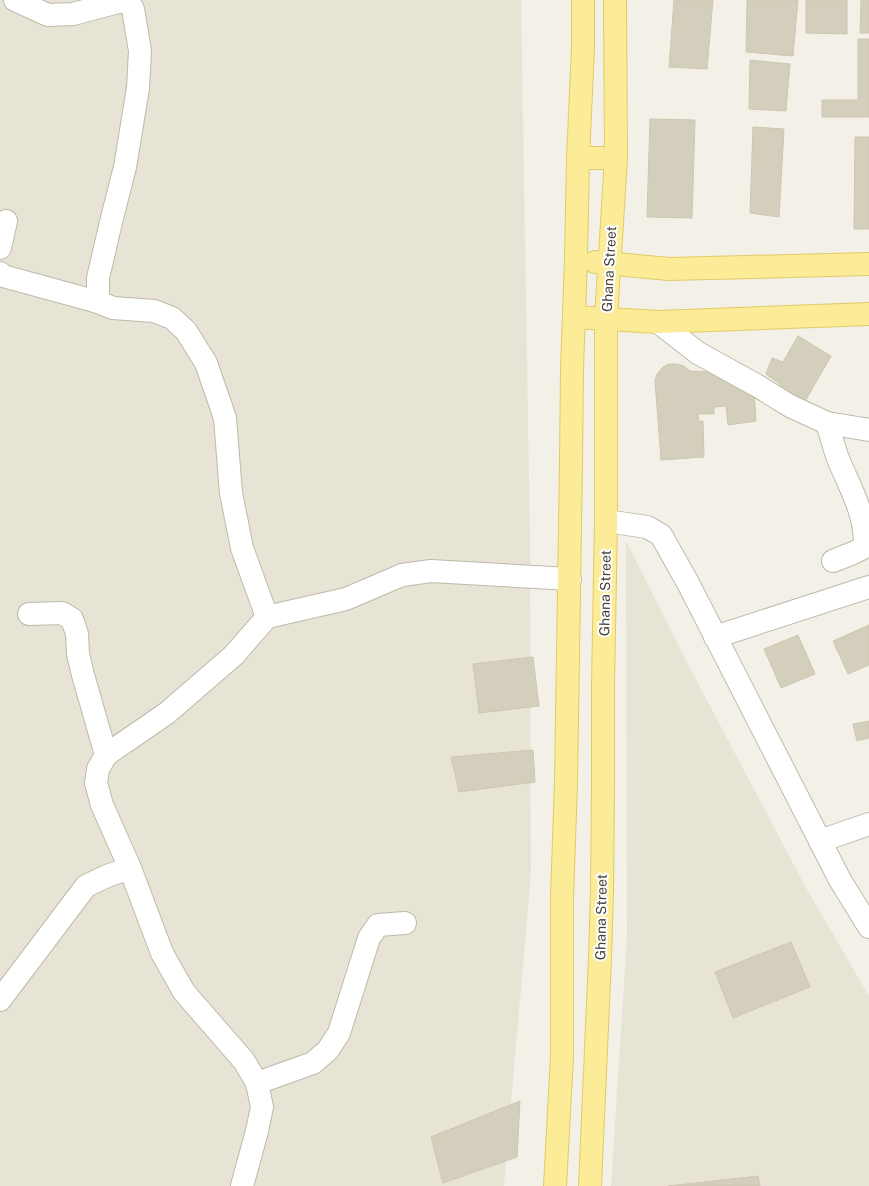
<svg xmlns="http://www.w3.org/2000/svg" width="869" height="1186" font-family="'Public Sans',sans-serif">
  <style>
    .residential { fill: #e7e3d5 }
    .building { fill: #d4cebc; stroke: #cfc6b0 }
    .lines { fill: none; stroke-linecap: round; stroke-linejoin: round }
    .minor-casing { stroke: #bebaaa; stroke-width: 24 }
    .major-casing { stroke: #e1ca67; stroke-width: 24 }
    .minor { stroke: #fff; stroke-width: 22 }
    .major { stroke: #fceb97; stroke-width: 22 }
    .labels { text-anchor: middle; stroke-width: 4; stroke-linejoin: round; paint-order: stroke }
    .street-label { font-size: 14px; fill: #464236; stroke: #fff }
  </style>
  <rect width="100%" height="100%" fill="#f3f1e7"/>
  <!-- residential -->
  <g class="residential">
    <path d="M0 0H521L530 538 531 872 504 1186H0Z"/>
    <path d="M626 541 691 670 805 886 869 996V1186H611L627 936Z"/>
  </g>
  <!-- building -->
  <g class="building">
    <path d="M674 0H713L707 69 669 67Z"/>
    <path d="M747 0H798L793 56 746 52Z"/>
    <path d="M806 0H847V34L806 33Z"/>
    <path d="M861 0H869V33H860Z"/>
    <path d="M858 39H869V117H822V100H858Z"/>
    <path d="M750 60 790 64 786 111 749 109Z"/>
    <path d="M650 119 695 120 692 218 647 217Z"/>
    <path d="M753 127 784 129 779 217 750 213Z"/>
    <path d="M855 137H869V229H854Z"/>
    <path d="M798 336 831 356 803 405 778 391 781 385 766 374 772 358 783 362Z"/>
    <path d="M669 364H677L684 366 690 371 712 372 754 390 756 421 728 425 726 406 714 407V414H698L699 421H703L704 457 661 460 655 381 657 374 663 367Z"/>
    <path d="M869 625V665L848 674 833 641Z"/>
    <path d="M798 635 815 674 781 688 764 649Z"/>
    <path d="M533 657 539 706 479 713 473 664Z"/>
    <path d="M869 721V738L857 741 853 724Z"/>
    <path d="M533 750 535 782 459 792 451 757Z"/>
    <path d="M791 942 810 987 733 1018 715 972Z"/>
    <path d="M520 1101 517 1157 443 1183 431 1137Z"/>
    <path d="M758 1176 760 1186H668Z"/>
  </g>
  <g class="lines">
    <defs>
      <g id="minor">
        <path d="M15 0 48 15 73 14 118 2 128 1 133 9 140 51 138 88 125 167 111 222 98 278V302L113 308 154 311 172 318 186 331 206 363 225 418 231 493 242 548 267 617"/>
        <path d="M0 248 6 221"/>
        <path d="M0 273 3 276 98 302"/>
        <path d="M658 322 698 353 756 385 790 406 827 423 869 430"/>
        <path d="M827 423C831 435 834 449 839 461 851 490 866 514 865 547L853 553 833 561"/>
        <path d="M606 521 647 527 661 535 688 583 840 880 869 927"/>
        <path d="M29 614 62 613 72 619 77 634 78 654 83 675 106 755"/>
        <path d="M715 637 869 587"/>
        <path d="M820 841 869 824"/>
        <path d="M0 1000 86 886 107 876 130 868"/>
        <path d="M257 1083 313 1063 328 1050 339 1033 369 938 378 925 405 923"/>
        <path d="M242 1186 257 1131 262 1107 257 1083 244 1061 184 992 162 953 130 868 102 805 96 783 98 769 106 755 167 713 234 655 267 617 346 599 402 575 431 571 570 579"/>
      </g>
      <g id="major">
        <path d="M578 158H616"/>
        <path d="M595 262 669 269 869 264"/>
        <path d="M574 317 658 322 869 314"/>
        <path d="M555 1186 562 1057V897L566 783 571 462 572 369 576 259 578 158 583 48V0"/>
        <path d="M590 1186 600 958 602 891 603 786V685L606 521V319L616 158 615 0"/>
      </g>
    </defs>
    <!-- minor casing -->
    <use href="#minor" class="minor-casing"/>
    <!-- major casing -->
    <use href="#major" class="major-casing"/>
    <!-- minor -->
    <use href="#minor" class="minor"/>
    <!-- major -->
    <use href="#major" class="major"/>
  </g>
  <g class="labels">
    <!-- street labels -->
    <g class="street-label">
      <text transform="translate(609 269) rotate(-87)" y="5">Ghana Street</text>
      <text transform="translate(605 593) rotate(-89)" y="5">Ghana Street</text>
      <text transform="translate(601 917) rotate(-89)" y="5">Ghana Street</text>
    </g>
  </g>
</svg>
